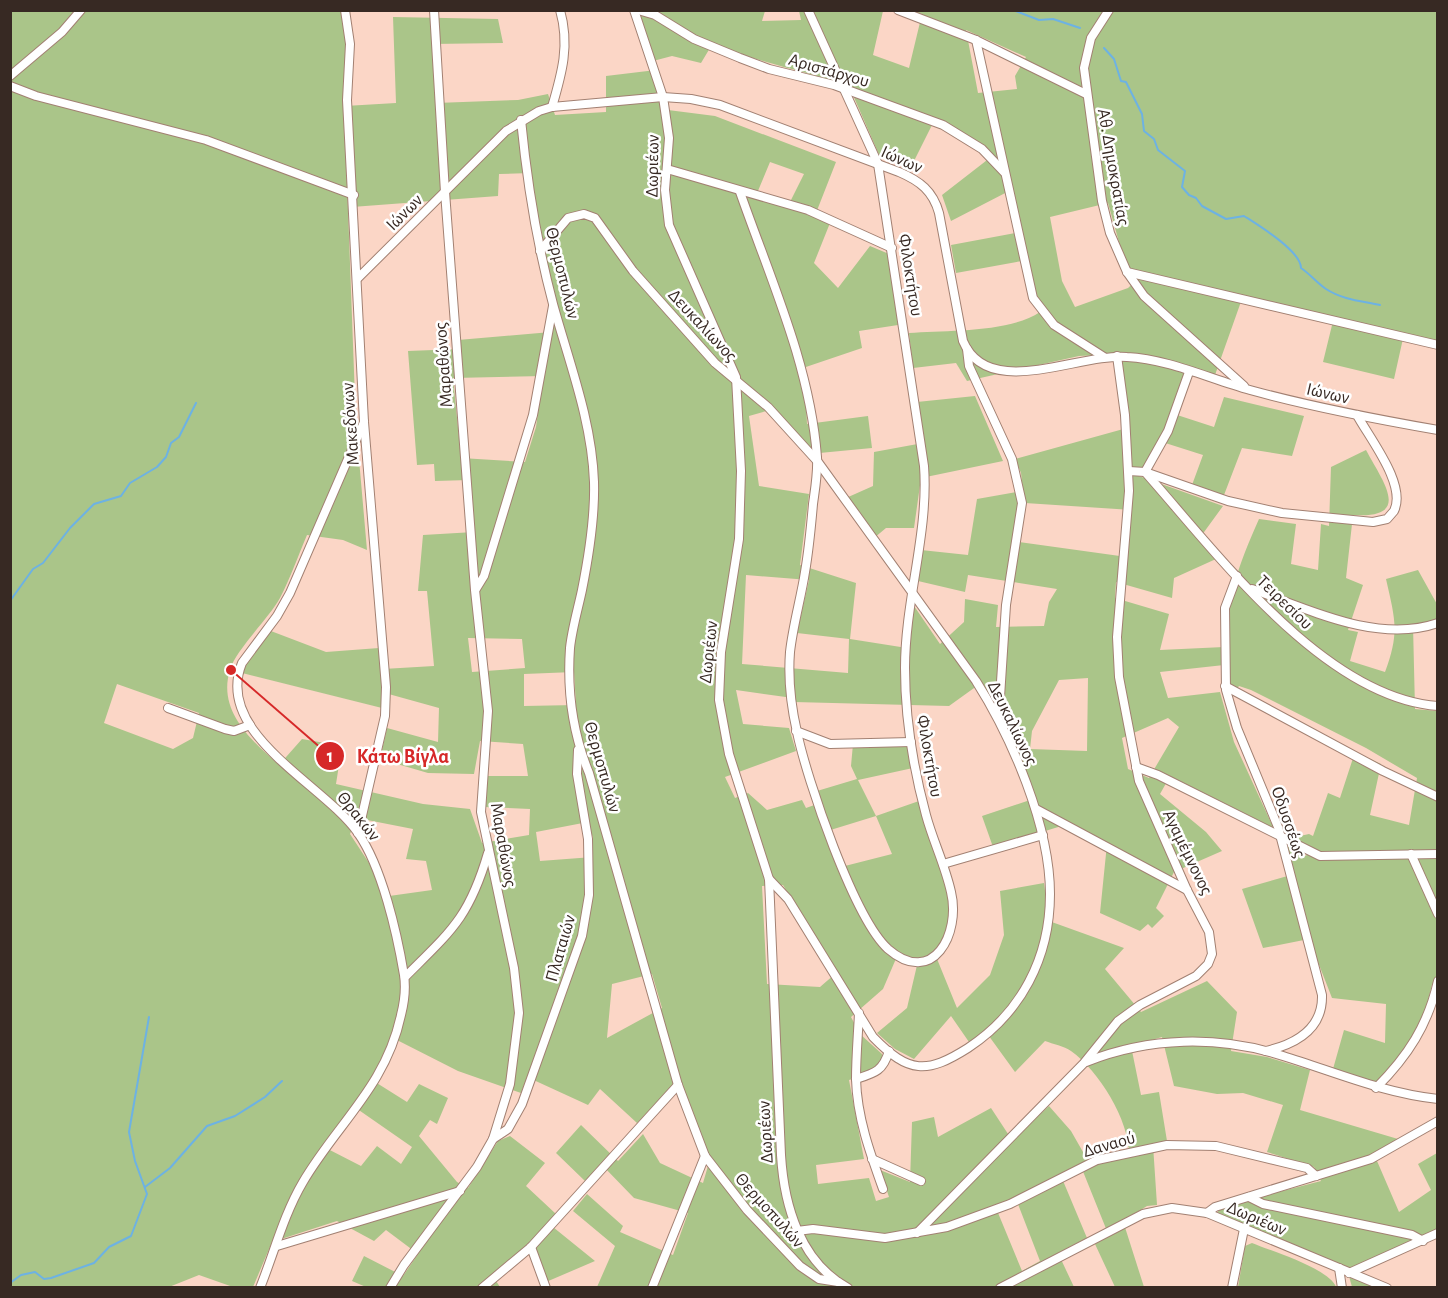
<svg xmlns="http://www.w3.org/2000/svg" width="1448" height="1298" font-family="'Alegreya Sans',sans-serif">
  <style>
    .green { fill: #aac589; fill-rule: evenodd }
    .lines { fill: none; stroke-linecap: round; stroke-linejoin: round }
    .stream { stroke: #6db2e3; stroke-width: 2 }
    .minor-casing { stroke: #a28072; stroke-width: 10 }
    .minor { stroke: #fff; stroke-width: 8 }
    .labels { text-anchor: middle; stroke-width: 5; stroke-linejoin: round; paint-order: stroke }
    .street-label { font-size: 18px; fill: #372923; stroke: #fff }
    .leader { fill: none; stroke: #d62828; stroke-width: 2 }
    .callout-dot { fill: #d62828; stroke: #fff; stroke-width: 2 }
    .mark-label { font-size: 18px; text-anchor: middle; font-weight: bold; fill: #fff }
    .callout-label { font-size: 20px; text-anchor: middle; font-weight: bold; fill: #d62828; stroke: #fff; stroke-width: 5; stroke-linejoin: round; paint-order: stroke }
  </style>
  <rect width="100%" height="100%" fill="#fbd6c6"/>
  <!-- green -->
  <g class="green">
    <path d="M10 11H341L346 41 345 106 396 103 393 17 498 19 503 43 432 44 436 103 518 100 548 94 555 115 606 112V76L656 70 668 110 715 116 836 162 816 213 830 223 814 263 838 288 870 246 889 254 898 325 859 331 862 348 797 370 806 402 807 424 868 416 872 448 809 454 773 409 749 416 759 486 809 494 800 565 856 583 850 639 907 648 912 603 940 644 964 622 965 599 998 605 996 627 1044 626 1049 602 1057 589 968 575 965 592 918 581 921 550 968 555 977 499 1023 491 1021 473 1015 459 1127 428 1119 354 1079 356 967 381 956 363 913 368 909 333C946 330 1009 333 1040 312L1022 261 956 273 951 245 1020 232 1011 190 951 221 942 195 991 157C973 139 959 127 935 119L910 169 880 157 849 86C804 70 757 63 713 43L701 63 672 56 653 61 636 11H765L762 21 801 20 799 11H883L873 55 909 68 922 14 912 11H1437V341L1404 334 1394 379 1323 362 1334 317 1243 296 1215 375 1187 369 1171 413 1214 427 1224 397 1304 416 1292 456 1242 448 1224 495 1192 485 1203 455 1159 441 1139 476 1223 506 1199 539 1216 559 1174 578 1172 598 1116 582 1115 598 1169 614 1160 650 1224 647C1229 594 1237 568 1259 519L1296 524 1291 564 1318 570 1321 524 1329 526 1331 467 1366 450C1383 482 1413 519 1353 515L1346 578 1363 585 1348 630 1358 632 1350 661 1385 672C1400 632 1395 619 1386 579L1418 570 1438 606 1437 631 1436 622 1413 625 1415 709 1437 711V985H1432L1425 1012 1409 1048 1377 1085 1333 1069 1344 1030 1385 1043 1386 1004 1332 998 1309 939 1263 948 1242 889 1291 875 1284 844 1306 856 1309 848 1298 841 1300 836 1309 834 1313 836 1328 793 1340 798 1355 752 1381 764 1370 815 1409 825 1417 778 1366 748 1251 690 1239 686 1236 690 1225 684 1224 665 1160 672 1168 698 1220 692 1234 742 1274 829 1169 778 1160 794 1206 832 1222 851 1174 872 1156 908 1164 916 1152 928 1148 924 1140 931 1100 913 1107 844 1068 824 993 847 982 816 1033 799 981 683 949 706 794 702 793 698 736 690 743 724 789 728 796 751 725 777 735 798 748 793 767 810 802 800 806 808 820 803 817 791 857 779 851 766 853 744 908 746 913 768 858 780 876 816 919 801C931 834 961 894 949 929 946 937 939 946 935 954L957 1008 990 975 1004 935 1000 891 1044 883 1049 921 1124 948 1105 969 1141 1012 1207 981 1237 1012 1231 1051 1267 1057 1310 1070 1300 1110 1398 1139 1374 1154 1399 1212 1431 1190 1418 1164 1437 1153V1230L1348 1270 1365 1283 1375 1287H1352L1347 1269 1216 1215 1219 1210 1233 1204 1321 1181 1314 1167 1267 1152 1283 1105 1243 1093 1217 1094 1174 1086 1162 1037 1131 1046 1141 1095 1159 1092 1167 1141 1153 1145 1157 1205 1147 1206 1123 1221 1144 1287H1115L1095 1244 1109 1236 1080 1164 1061 1176 1087 1238 1058 1253 1074 1287H597L615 1246 573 1211 587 1194 623 1226 620 1232 673 1255 688 1213 634 1198 602 1165 585 1181 556 1153 581 1125 618 1161 643 1134 660 1163 703 1183 710 1159 680 1078 637 1123 600 1089 588 1105 527 1077 521 1093 458 1071 391 1037 372 1080 407 1102 419 1084 448 1098 437 1124 430 1120 419 1136 457 1182 468 1188 498 1141 510 1136 545 1163 526 1186 556 1214 548 1223 595 1261 546 1282 529 1243 492 1275 500 1287H366L352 1281 364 1256 403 1276 418 1254 386 1230 374 1241 337 1221 272 1242 253 1287H233L199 1275 169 1287H11ZM966 30 1026 57 1015 76 1017 89 978 93ZM345 129 352 207 498 196 499 174 530 173 540 243 559 311 551 332 458 340 459 349 408 351 417 465 434 464 435 481 469 480 474 532 423 535 418 591H427L434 666 383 669 379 648 326 652 263 628 234 671 382 708 385 693 439 708 438 742 387 728 380 759 428 773 474 774 480 741 523 744 528 776H486L483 794 485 807 530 809 529 835 482 843 470 809 423 804 336 784 342 746 302 739 279 765C252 741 217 711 230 670 235 651 269 618 280 598 290 579 298 556 307 535L343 540 367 550 356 425ZM770 162 804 174 787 208 755 198ZM1108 203 1124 260 1131 270 1144 273 1128 288 1075 307 1062 281 1050 217ZM543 376 536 427 525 462 461 458 453 378ZM1025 503 1132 510 1127 557 1019 542ZM746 575 809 580 797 633 849 639 848 673 742 664ZM468 638 522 639 525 668 472 672ZM574 672 576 705 524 706V674ZM1088 678 1087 751 1030 749 1032 731 1059 680ZM117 684 199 713 193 738 173 749 104 723ZM1168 718 1179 727 1149 778 1128 769 1122 738ZM876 816 892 854 837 868 824 832ZM357 818 413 829 406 859 426 861 432 890 382 897 373 869 350 834ZM588 822 593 838V857L540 861 536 832ZM783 885 835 974 820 987 767 984 762 886ZM898 954 918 961 907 1008 877 1033 895 1049 914 1059 951 1016 969 1042 986 1032 1015 1072 1045 1041C1053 1044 1064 1046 1071 1051 1099 1071 1129 1120 1129 1154L1091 1166 1071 1131 1049 1106 1012 1140 991 1108 938 1137 934 1117 912 1122 910 1182 880 1170 889 1197 876 1201 869 1178 818 1184 816 1165 864 1159 849 1080 867 1075 882 1065V1054L860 1034 851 1017 883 989ZM652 974 662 1008 607 1038 612 984ZM353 1106 412 1147 401 1164 377 1146 361 1166 322 1146ZM1016 1199 1040 1261 1022 1271 996 1208Z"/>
    <path d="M975 396 1003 461 921 478 914 528H886L874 538 846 498 873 486 874 452 923 443 917 402Z"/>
    <path d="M1252 1243C1271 1251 1330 1269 1336 1287H1238L1245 1246Z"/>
  </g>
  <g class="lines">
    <!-- stream -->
    <g class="stream">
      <path d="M1013 10 1039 20 1053 19 1080 28"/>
      <path d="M1104 48 1114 59 1121 81 1126 82 1142 114 1144 131 1154 139 1158 150 1185 171 1182 187 1189 195 1196 198 1202 206 1226 219 1244 216C1258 225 1301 251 1301 268 1310 274 1317 283 1326 289 1343 300 1362 301 1380 305"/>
      <path d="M10 601 33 569 43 563 70 528 94 504 121 496 130 483 157 467 166 457 171 443 179 437 196 403"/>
      <path d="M145 1187 170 1168 207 1126 235 1116 265 1097 282 1081"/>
      <path d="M10 1283 21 1275 35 1272 44 1279 51 1278 94 1263 109 1247 131 1236 147 1194 135 1161 129 1132 149 1017"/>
    </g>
    <defs>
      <g id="minor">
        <path d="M345 10 350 44 347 100 364 422 386 687 385 716 358 833"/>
        <path d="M634 10 663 97 669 138 665 190 669 225 736 377 741 471 739 539 721 652 719 700 729 754 769 879 781 1155C784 1205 800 1262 848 1288"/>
        <path d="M638 10 655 15 694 39 740 58 769 69 834 85 943 125 982 149 1004 172"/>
        <path d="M898 10 976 40 1086 94"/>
        <path d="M1109 10 1091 38 1084 68 1102 201 1110 233 1127 272 1144 296 1244 386"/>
        <path d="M976 40 1033 298 1054 325 1104 357"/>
        <path d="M10 76 62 32 81 10"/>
        <path d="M10 86 36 96 206 140 354 195"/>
        <path d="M552 107C562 73 570 45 560 10"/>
        <path d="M521 120C527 182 537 244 553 304 569 362 592 421 594 482 595 517 589 555 582 590 578 609 572 629 570 648 567 691 573 734 589 773L678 1085 705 1156 747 1210 800 1266 819 1279 838 1282"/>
        <path d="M667 169 808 210 892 248"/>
        <path d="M740 192C770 278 810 365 817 457 818 473 815 489 813 504 811 527 809 549 805 572 801 598 793 625 790 652 788 678 791 706 797 732 807 780 854 918 888 949 933 988 961 933 951 892 945 865 933 841 926 815 913 767 905 717 905 668 905 600 929 532 924 466L878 164 808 10"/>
        <path d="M540 251 568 218 584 214 595 218 633 271 715 363 768 407 818 462 976 681C1012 738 1050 826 1050 894 1050 958 1021 1013 968 1048 927 1074 909 1074 873 1037L788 899 769 879"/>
        <path d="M1127 272 1438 345"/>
        <path d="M358 278 506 131 539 111 552 107 663 97 691 99 720 105 899 172C920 181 933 191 939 213L963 341C988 401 1078 353 1127 357 1168 359 1210 379 1250 390 1312 407 1375 419 1438 430"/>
        <path d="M967 349 969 366 1012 459 1022 503 1006 605 1000 697 996 714"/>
        <path d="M1189 372 1168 431 1145 472C1216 552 1324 698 1438 706"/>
        <path d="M1129 471 1145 472 1228 501 1282 513 1373 522 1387 519 1394 511C1407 485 1370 439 1357 415"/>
        <path d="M1237 576 1225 608 1226 690 1237 728 1278 827 1322 995C1323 1029 1296 1044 1266 1051"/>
        <path d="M476 589 484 576 533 415 553 306"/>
        <path d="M1252 589C1308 609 1377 644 1438 623"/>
        <path d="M1225 686 1383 771 1438 797"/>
        <path d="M168 708 225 729 234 731 250 725"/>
        <path d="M796 731 830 744 911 742"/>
        <path d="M1136 767 1158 775 1320 856 1438 854"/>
        <path d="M1036 809 1187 890"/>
        <path d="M1411 854 1438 914"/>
        <path d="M943 864 1043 835"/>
        <path d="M405 977C451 931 469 918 488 853"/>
        <path d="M859 1013C858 1035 856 1057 856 1079 857 1117 870 1153 883 1189"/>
        <path d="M1086 1062C1149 1037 1218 1035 1283 1056 1335 1072 1383 1093 1438 1099"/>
        <path d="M856 1079C875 1073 883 1071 889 1051"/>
        <path d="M1376 1088C1408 1056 1428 1025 1438 981"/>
        <path d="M493 1139 508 1129 522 1104 582 936 589 895 588 839 577 774 578 750"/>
        <path d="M872 1159 921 1181"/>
        <path d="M1249 1197 1263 1204 1412 1235 1423 1241"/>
        <path d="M1207 1213 1215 1207 1371 1159 1438 1121"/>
        <path d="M797 1231 813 1229 885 1238 947 1227 1010 1204 1097 1160 1167 1145 1216 1146 1307 1168 1316 1176"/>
        <path d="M917 1233 1084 1063 1118 1021 1140 1005 1196 976 1208 964 1212 954 1209 932 1187 890 1139 781 1119 677 1117 637 1129 491 1125 415 1117 356"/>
        <path d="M277 1246 460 1191"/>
        <path d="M531 1247 546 1288"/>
        <path d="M1339 1268 1342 1288"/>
        <path d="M1349 1273 1438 1233"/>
        <path d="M260 1288C274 1253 284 1214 303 1182 337 1124 386 1086 401 1015 404 1003 406 988 404 975 397 933 382 867 358 833 324 784 213 734 242 663L277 616 290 593 364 422"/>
        <path d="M390 1288 404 1265 477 1167 493 1139 510 1084 519 1013 514 968 481 812 488 711 475 590 445 192 434 10"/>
        <path d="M482 1288 531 1247 678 1085"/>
        <path d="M652 1288 705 1156"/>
        <path d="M1000 1288 1143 1214 1172 1208 1207 1213 1387 1288"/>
        <path d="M1232 1288 1244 1229"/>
      </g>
    </defs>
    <!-- minor casing -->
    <use href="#minor" class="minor-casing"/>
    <!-- minor -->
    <use href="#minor" class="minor"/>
  </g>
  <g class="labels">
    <!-- street labels -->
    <g class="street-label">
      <text transform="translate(829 70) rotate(16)" y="6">Αριστάρχου</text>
      <text transform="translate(902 159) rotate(24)" y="6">Ιώνων</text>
      <text transform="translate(652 166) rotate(-89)" y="6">Δωριέων</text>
      <text transform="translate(1114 167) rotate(80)" y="6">Αθ. Δημοκρατίας</text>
      <text transform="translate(404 212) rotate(-45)" y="6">Ιώνων</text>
      <text transform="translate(563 273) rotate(76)" y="6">Θερμοπυλών</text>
      <text transform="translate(911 275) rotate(81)" y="6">Φιλοκτήτου</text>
      <text transform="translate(703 325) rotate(47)" y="6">Δευκαλίωνος</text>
      <text transform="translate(443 365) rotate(-94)" y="6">Μαραθώνος</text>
      <text transform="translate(1328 393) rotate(13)" y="6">Ιώνων</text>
      <text transform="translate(350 424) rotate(-94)" y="6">Μακεδόνων</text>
      <text transform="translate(1285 602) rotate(44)" y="6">Τειρεσίου</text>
      <text transform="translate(708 652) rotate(-84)" y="6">Δωριέων</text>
      <text transform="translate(1013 723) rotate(64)" y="6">Δευκαλίωνος</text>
      <text transform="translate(930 756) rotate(80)" y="6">Φιλοκτήτου</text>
      <text transform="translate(603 767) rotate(74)" y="6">Θερμοπυλών</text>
      <text transform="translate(359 816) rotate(51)" y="6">Θρακών</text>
      <text transform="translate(1289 822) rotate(71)" y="6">Οδυσσέως</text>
      <text transform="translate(504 845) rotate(80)" y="6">Μαραθώνος</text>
      <text transform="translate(1188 852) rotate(64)" y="6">Αγαμέμνονος</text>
      <text transform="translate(560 948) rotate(-74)" y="6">Πλαταιών</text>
      <text transform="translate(765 1132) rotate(-93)" y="6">Δωριέων</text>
      <text transform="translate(1109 1144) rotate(-16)" y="6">Δαναού</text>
      <text transform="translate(770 1210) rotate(48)" y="6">Θερμοπυλών</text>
      <text transform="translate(1257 1218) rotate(23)" y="6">Δωριέων</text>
    </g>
  </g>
  <!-- callouts -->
  <path class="leader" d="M231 670L330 756"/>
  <g class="callout-dot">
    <circle cx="231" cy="670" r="6"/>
    <circle cx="330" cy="756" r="15"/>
  </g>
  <g class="mark-label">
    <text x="330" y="762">1</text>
  </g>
  <g class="callout-label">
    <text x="403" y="763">Κάτω Βίγλα</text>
  </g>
  <!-- border -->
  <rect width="1448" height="1298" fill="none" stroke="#372923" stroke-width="24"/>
</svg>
